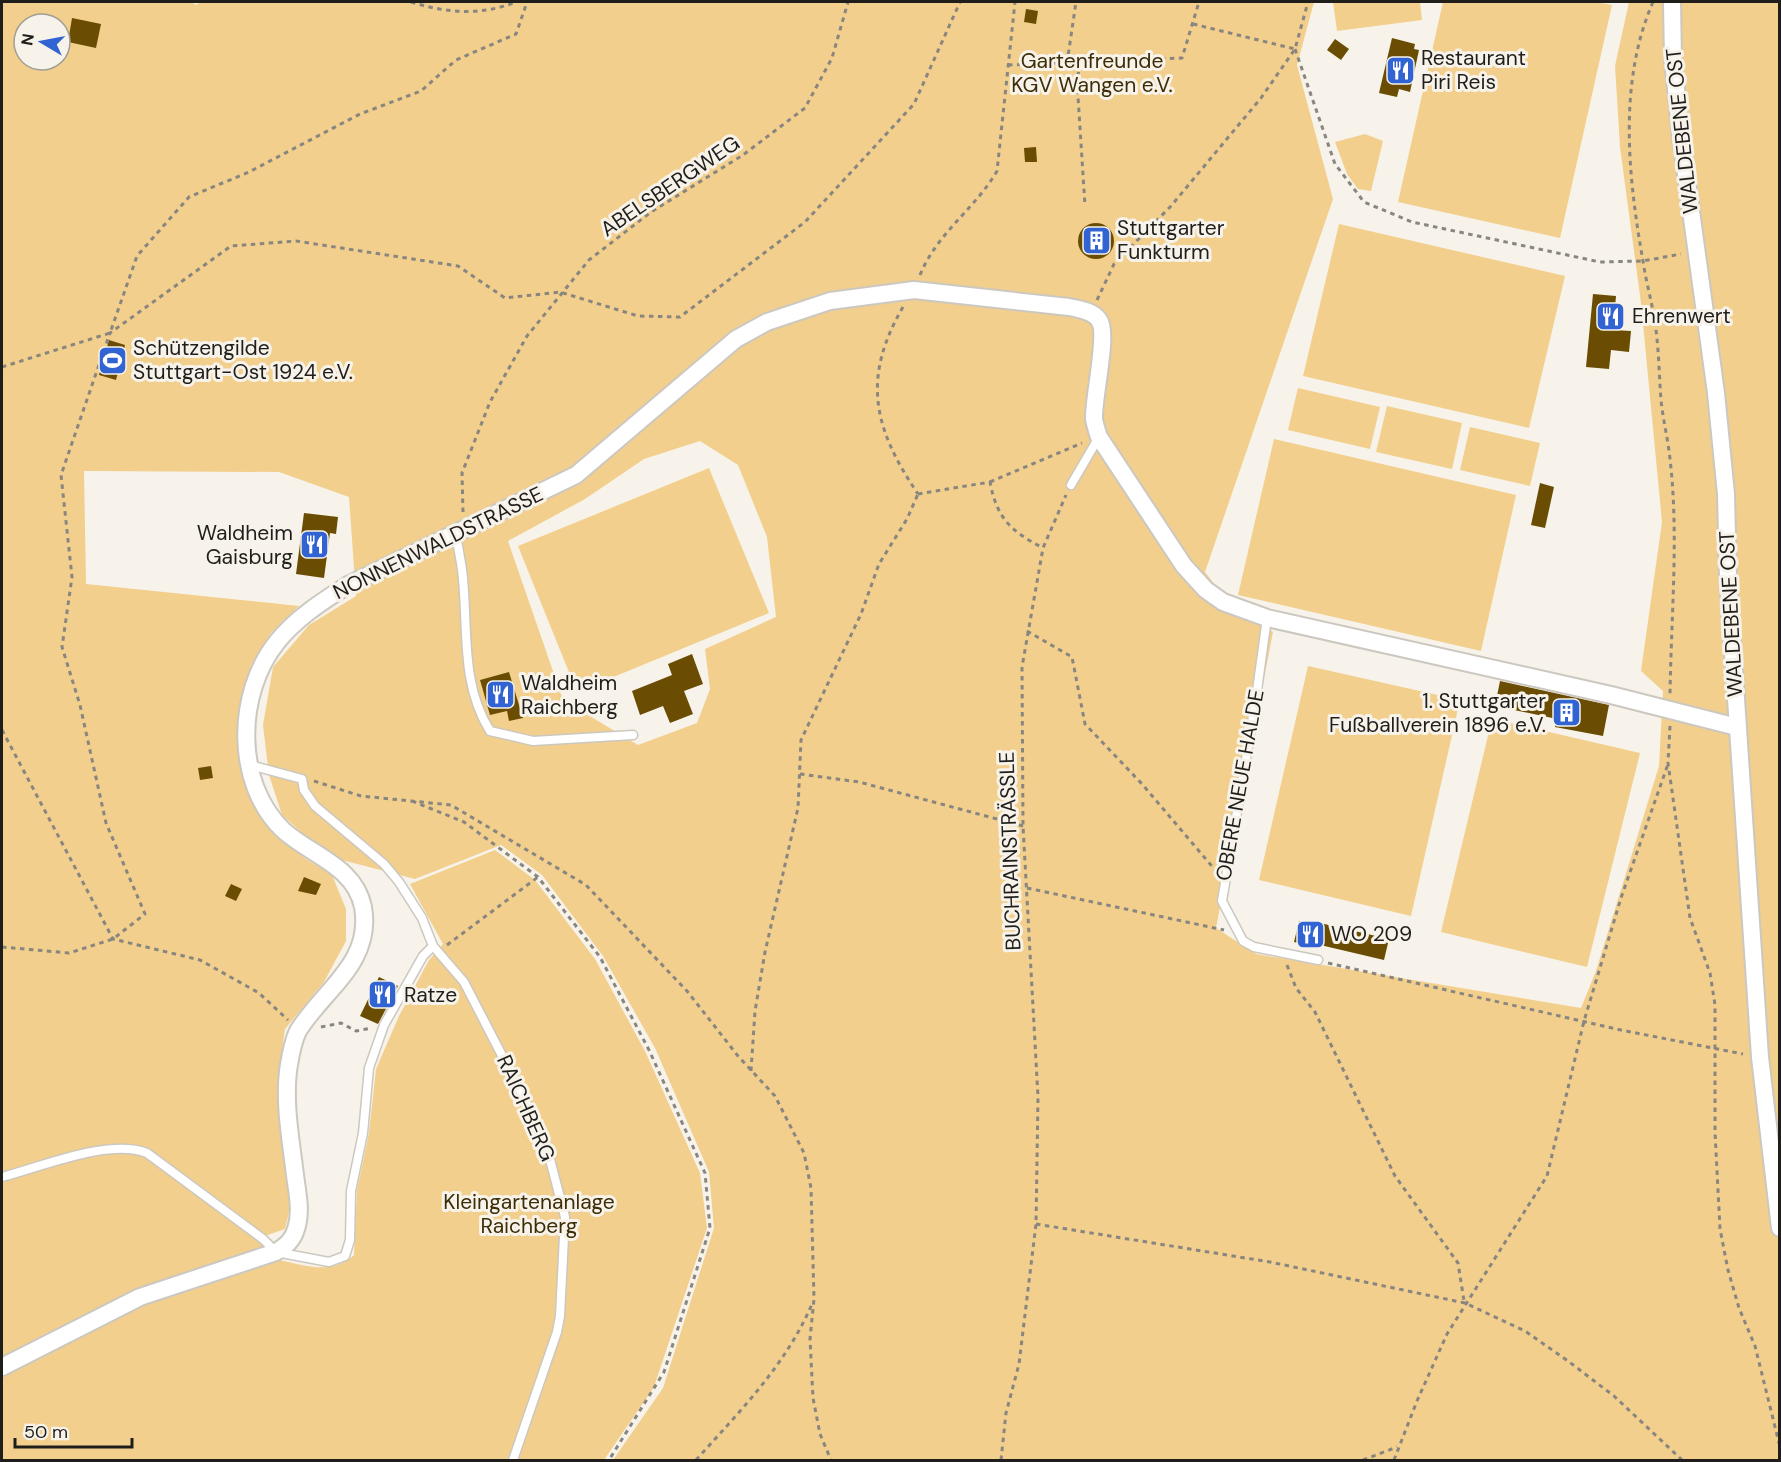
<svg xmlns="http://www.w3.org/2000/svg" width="1781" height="1462" font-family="'DM Sans',sans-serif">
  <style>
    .green { fill: #f2cf8c; fill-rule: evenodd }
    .building { fill: #6a4d02 }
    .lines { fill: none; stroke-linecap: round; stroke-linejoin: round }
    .service-casing { stroke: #ccc8c0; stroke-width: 11 }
    .minor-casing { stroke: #ccc8c0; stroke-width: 20 }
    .path { stroke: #898680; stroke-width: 3; stroke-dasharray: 4.5 4.5; stroke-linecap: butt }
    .service { stroke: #fff; stroke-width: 8 }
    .minor { stroke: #fff; stroke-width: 16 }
    .labels { text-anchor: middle; stroke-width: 6; stroke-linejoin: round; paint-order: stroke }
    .poi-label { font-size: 21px; fill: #201e1b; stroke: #f7f3ea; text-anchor: start }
    .park-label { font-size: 21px; fill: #3d2d07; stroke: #f7f3ea }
    .street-label { font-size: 21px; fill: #201e1b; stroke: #f7f3ea }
  </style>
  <rect width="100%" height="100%" fill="#f7f3ea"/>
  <!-- green -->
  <g class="green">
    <path d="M2 2H191L196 5 200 2H1314L1297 65 1333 199 1205 572 1219 590 1273 632 1216 928 1256 954 1581 1008 1596 971 1659 766 1663 691 1641 671 1662 522 1641 303 1620 147 1615 66 1629 2H1779V1460H613L663 1388 714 1228 709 1172 655 1048 603 956 542 875 501 845 415 879 342 860 318 847 282 815 269 775 263 725 273 667 309 625 356 596 349 497 279 472 84 471 86 584 299 606 271 633 251 665 238 725 245 776 265 823 306 859 332 875 346 909V941L324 982 285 1029 279 1072 280 1121 290 1208 285 1229 265 1236 278 1260C305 1265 331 1276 354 1255L357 1190 369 1133 376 1069 399 1016 429 960 443 944 410 884 495 850 535 880 595 959 645 1051 700 1173 707 1228 654 1387 604 1460H2ZM24 24H60V60H24ZM700 441 738 465 767 537 776 617 705 649 710 689 697 723 638 745 563 700 508 541 585 499 644 459Z"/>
    <path d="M1333 2H1420L1422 20 1337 31Z"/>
    <path d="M1443 2H1595L1612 5 1560 238 1398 202Z"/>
    <path d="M1365 134 1383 141 1371 191 1358 189 1347 174 1335 142Z"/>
    <path d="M1339 224 1565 276 1529 428 1303 376Z"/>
    <path d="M1298 388 1380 407 1370 449 1288 430Z"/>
    <path d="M1387 406 1462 423 1452 469 1376 452Z"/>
    <path d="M1470 427 1540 443 1530 486 1460 470Z"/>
    <path d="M1274 439 1516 495 1481 651 1238 595Z"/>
    <path d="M709 468 769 613 577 692 518 546Z"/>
    <path d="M1308 666 1460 700 1411 916 1259 880Z"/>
    <path d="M1492 719 1640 753 1587 967 1441 932Z"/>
  </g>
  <!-- building -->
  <g class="building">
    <path d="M1026 9 1038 11 1036 24 1024 22Z"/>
    <path d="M72 18 101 24 96 48 68 42Z"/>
    <path d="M1392 38 1415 44 1414 49 1419 50 1410 92 1399 89 1397 97 1379 93Z"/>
    <path d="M1335 39 1349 49 1341 60 1327 50Z"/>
    <path d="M1036 147 1037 162H1025L1024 148Z"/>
    <circle cx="1096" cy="241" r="18"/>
    <path d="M1593 294 1616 296 1613 330 1631 331 1629 352 1611 350 1609 369 1586 367Z"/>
    <path d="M109 340 125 345 116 380 99 375Z"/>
    <path d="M1540 483 1554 487 1545 528 1531 525Z"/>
    <path d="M304 513 338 517 336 534 330 533 324 578 296 574Z"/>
    <path d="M692 654 703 684 684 691 693 714 670 723 663 706 640 715 632 691 672 675 668 664Z"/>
    <path d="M509 672 523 718 509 721 507 711 490 715 480 680Z"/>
    <path d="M1500 681 1609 705 1603 736 1555 727 1557 719 1495 706Z"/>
    <path d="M211 766 213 778 200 780 198 768Z"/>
    <path d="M304 877 321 884 316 895 298 891Z"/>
    <path d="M231 884 242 889 236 901 225 896Z"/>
    <path d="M1299 921 1320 925V923L1389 939 1384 960 1316 944 1315 947 1294 942Z"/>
    <path d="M379 977 398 986 378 1024 360 1016Z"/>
  </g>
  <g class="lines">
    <defs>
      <g id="service">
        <path d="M1071 485 1099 437"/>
        <path d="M456 534C458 549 462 564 463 579 468 631 461 685 490 731L533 741 633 735"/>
        <path d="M1267 618 1255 705 1222 901 1243 941 1254 947 1318 960"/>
        <path d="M250 765 302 779 304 790 315 806 384 864 399 882 422 918 433 946 464 982 525 1100 546 1144 565 1217 560 1316 557 1332 513 1460"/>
        <path d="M2 1177C41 1167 109 1138 147 1153L263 1239 276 1252 329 1262 345 1256 350 1240 351 1191 363 1133 369 1068 384 1025 423 956 433 946"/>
      </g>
      <g id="minor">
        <path d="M1672 2 1673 60 1681 138 1716 393 1726 494 1728 579 1760 1057 1780 1228"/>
        <path d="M2 1367 140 1297 276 1252C286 1246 293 1240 296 1229 302 1211 297 1192 295 1175 291 1141 284 1105 288 1071 290 1058 292 1043 298 1031 323 990 373 963 363 907 355 866 310 855 283 830 234 783 236 693 277 642 296 618 323 601 348 585L576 475 736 339 767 322 830 301 914 290 1069 307C1079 309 1093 311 1099 320 1109 333 1093 398 1094 419 1095 425 1097 431 1099 437L1184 566 1206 590 1223 602 1267 618 1611 695 1737 727"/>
      </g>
    </defs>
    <!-- service casing -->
    <use href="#service" class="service-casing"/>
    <!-- minor casing -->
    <use href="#minor" class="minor-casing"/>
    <!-- path -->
    <g class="path">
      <path d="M411 2C446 13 481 16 516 2"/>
      <path d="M1653 2C1618 82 1628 176 1643 261 1646 282 1652 302 1655 323 1659 349 1659 375 1661 400 1663 420 1668 439 1670 459 1679 535 1671 618 1670 695"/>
      <path d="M1193 24 1295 49 1308 2"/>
      <path d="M1295 49 1335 164 1364 202 1412 222 1600 262 1643 261 1681 254"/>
      <path d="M1067 63 1076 2"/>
      <path d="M1080 63 1077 81 1085 206"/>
      <path d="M1008 65 1182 58 1199 2"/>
      <path d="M920 275C937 233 975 209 997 171L1015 2"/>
      <path d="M1097 300 1114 264 1171 206 1261 98 1295 49"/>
      <path d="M903 307C861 379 874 429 918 494"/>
      <path d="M2 367 110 333 137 256 189 197 249 172 360 114 421 91 456 60 516 34 527 2"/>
      <path d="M990 482 1082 443"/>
      <path d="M918 494 990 482C997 519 1011 531 1043 548"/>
      <path d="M463 512 462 473 490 402 527 336 589 260 651 212 743 155 805 108 832 58 848 2"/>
      <path d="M1027 631 1072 657 1085 724 1142 784 1216 871"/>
      <path d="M1670 726 1668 763 1690 918 1710 973 1715 1005V1132L1720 1229 1728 1270 1739 1308 1755 1346 1780 1447"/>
      <path d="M2 730 113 939 200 960 259 993 288 1020"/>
      <path d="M800 774 859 782 1023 826"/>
      <path d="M314 781 361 796 451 805 586 885 687 991 738 1056 775 1096 804 1153 811 1188 814 1299 810 1339 813 1398 820 1434 831 1460"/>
      <path d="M412 801 464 822 538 877 600 957 649 1050 705 1173 710 1228 664 1372 609 1460"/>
      <path d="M1027 888 1224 930"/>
      <path d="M447 945 538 877"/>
      <path d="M2 947 69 953 113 939 145 914 106 823 80 705 62 647 72 577 61 475 110 333 231 246 296 241 458 266 505 298 560 292 638 316 680 317 805 222 914 104 960 2"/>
      <path d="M1328 963 1621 1030 1743 1054"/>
      <path d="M1287 965 1296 988 1315 1012 1395 1176 1458 1263 1464 1301"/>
      <path d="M321 1027 341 1023 356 1031 372 1028"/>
      <path d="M751 1071 755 1011 765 952 798 808 801 740 861 614 879 564 907 519 918 494"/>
      <path d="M1036 1224 1270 1262 1465 1303 1525 1331 1568 1361 1614 1396 1682 1460"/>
      <path d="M696 1460C740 1411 786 1365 812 1304"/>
      <path d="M1001 1460 1006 1413 1019 1364 1036 1224 1038 1097 1023 826 1022 667 1043 548 1066 495"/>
      <path d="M1363 1460 1397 1447"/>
      <path d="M1394 1460 1417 1401 1447 1334 1547 1176 1584 1021 1621 898 1668 764"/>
    </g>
    <!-- service -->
    <use href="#service" class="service"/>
    <!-- minor -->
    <use href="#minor" class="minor"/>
  </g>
  <!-- icons -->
  <defs>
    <symbol id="restaurant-square" viewBox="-11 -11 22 22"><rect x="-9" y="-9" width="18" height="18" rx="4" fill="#3263d2" stroke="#f7f3ea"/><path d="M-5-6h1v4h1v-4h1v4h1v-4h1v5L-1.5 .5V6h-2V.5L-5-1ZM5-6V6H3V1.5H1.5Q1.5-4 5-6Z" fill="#fff"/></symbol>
    <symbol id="building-square" viewBox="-11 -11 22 22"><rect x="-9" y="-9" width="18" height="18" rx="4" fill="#3263d2" stroke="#f7f3ea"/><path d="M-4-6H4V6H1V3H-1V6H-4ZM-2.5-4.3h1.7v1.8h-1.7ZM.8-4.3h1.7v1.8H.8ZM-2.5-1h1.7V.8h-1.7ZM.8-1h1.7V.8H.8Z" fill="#fff"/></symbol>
    <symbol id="stadium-square" viewBox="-11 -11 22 22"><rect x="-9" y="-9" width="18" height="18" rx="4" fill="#3263d2" stroke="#f7f3ea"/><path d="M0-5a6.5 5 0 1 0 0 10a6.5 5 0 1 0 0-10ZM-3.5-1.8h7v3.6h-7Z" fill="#fff"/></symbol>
  </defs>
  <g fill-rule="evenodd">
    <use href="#restaurant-square" x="1384" y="54" width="33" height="33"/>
    <use href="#building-square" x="1080" y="224" width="33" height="33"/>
    <use href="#restaurant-square" x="1594" y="300" width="33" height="33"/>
    <use href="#stadium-square" x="96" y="344" width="33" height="33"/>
    <use href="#restaurant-square" x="298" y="528" width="33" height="33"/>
    <use href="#restaurant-square" x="484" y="678" width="33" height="33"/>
    <use href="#building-square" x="1550" y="696" width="33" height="33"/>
    <use href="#restaurant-square" x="1294" y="918" width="33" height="33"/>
    <use href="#restaurant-square" x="366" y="978" width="33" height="33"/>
  </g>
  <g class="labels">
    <!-- poi labels -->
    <g class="poi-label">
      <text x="1421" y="65">Restaurant<tspan x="1421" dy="24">Piri Reis</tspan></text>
      <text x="1117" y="235">Stuttgarter<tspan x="1117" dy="24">Funkturm</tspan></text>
      <text x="1632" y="323">Ehrenwert</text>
      <text x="133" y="355">Schützengilde<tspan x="133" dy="24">Stuttgart-Ost 1924 e.V.</tspan></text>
      <text x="293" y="540" text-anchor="end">Waldheim<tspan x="293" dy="24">Gaisburg</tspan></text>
      <text x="521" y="690">Waldheim<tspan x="521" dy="24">Raichberg</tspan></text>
      <text x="1546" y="708" text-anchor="end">1. Stuttgarter<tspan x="1546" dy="24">Fußballverein 1896 e.V.</tspan></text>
      <text x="1331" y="941">WO 209</text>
      <text x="404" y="1002">Ratze</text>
    </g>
    <!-- park labels -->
    <g class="park-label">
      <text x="1092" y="68">Gartenfreunde<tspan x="1092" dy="24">KGV Wangen e.V.</tspan></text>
      <text x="529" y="1209">Kleingartenanlage<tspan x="529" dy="24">Raichberg</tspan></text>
    </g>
    <!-- street labels -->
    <g class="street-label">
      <text transform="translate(1682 131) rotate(-96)" y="7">WALDEBENE OST</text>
      <text transform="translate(670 186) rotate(-34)" y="7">ABELSBERGWEG</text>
      <text transform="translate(438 543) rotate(-26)" y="7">NONNENWALDSTRASSE</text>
      <text transform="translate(1731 614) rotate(-93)" y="7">WALDEBENE OST</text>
      <text transform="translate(1240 785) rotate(-80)" y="7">OBERE NEUE HALDE</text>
      <text transform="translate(1010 851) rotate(-92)" y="7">BUCHRAINSTRÄSSLE</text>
      <text transform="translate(526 1108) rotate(66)" y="7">RAICHBERG</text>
    </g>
  </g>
  <!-- border -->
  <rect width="1781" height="1462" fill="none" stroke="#201e1b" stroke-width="6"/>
  <!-- north arrow -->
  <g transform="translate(42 42) rotate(280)"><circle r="28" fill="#f7f3ea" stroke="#a19e97" stroke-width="1.5"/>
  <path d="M0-4.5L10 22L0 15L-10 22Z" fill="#3263d2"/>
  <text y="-9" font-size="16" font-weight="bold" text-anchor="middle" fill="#201e1b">N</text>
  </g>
  <!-- scale -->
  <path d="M15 1438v9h117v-9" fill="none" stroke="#201e1b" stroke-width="3"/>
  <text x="24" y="1438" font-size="18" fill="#201e1b" stroke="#f7f3ea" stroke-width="4.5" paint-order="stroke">50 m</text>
</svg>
